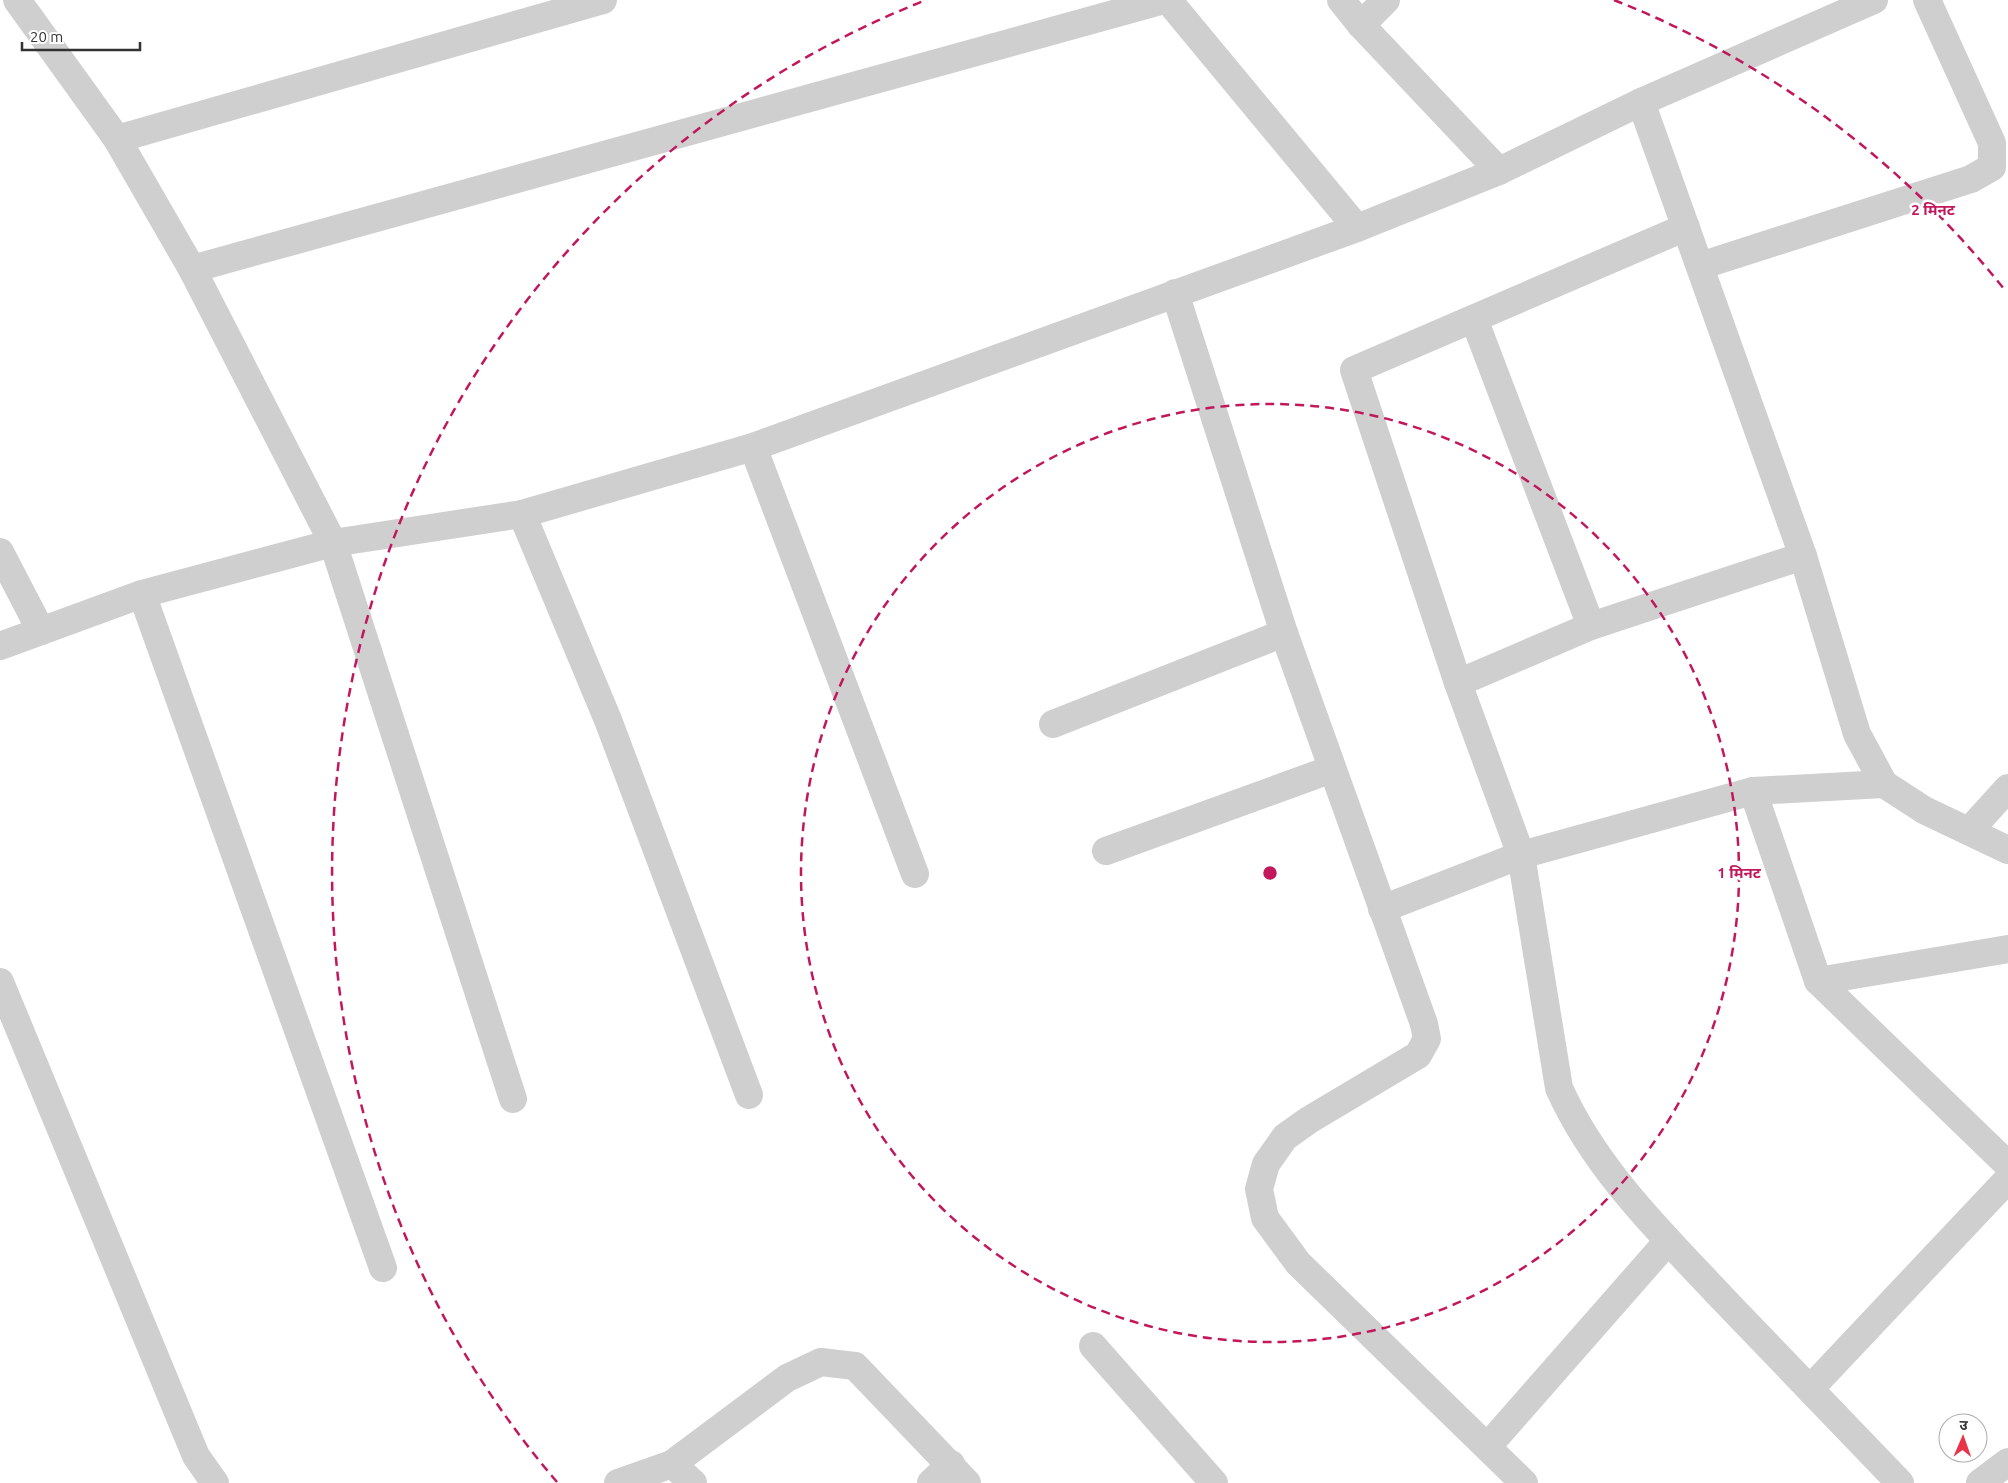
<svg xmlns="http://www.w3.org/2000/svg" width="2008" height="1483" font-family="Ubuntu,'Noto Sans Devanagari',sans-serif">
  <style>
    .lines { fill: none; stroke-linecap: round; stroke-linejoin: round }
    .minor { stroke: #cfcfcf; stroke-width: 28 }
    .tertiary { stroke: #cfcfcf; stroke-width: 28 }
    .ring { fill: none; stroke: #c2185b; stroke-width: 2.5; stroke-dasharray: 9 6 }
    .centre { fill: #c2185b; stroke: #fff; stroke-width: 2.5 }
    .ring-label { font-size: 15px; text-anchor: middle; font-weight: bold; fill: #c2185b; stroke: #fff; stroke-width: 5; stroke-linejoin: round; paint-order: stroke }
  </style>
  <rect width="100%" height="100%" fill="#fff"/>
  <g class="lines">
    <!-- minor -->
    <g class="minor">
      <path d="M17 0 117 139 192 269 333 543 513 1099"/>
      <path d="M1168 0 1357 228"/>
      <path d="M1341 0 1361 25 1499 171"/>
      <path d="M1361 25 1386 0"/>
      <path d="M1641 102 1803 556 1857 734 1884 784 1924 810 2008 850"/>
      <path d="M117 139 603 0"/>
      <path d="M1686 227 1354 370 1458 683 1521 855 1559 1088C1596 1171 1664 1236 1726 1302 1784 1362 1842 1423 1900 1483"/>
      <path d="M1700 266 1971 179 1992 167V143L1927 0"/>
      <path d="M192 269 1164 0"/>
      <path d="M1175 293 1284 633 1424 1024 1427 1039 1418 1055 1309 1120 1285 1137 1266 1164 1259 1189 1265 1218 1298 1263 1524 1483"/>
      <path d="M1474 319 1591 626"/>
      <path d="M753 447 915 874"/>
      <path d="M522 514 608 720 749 1095"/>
      <path d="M0 552 41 631"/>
      <path d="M142 594 383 1268"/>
      <path d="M1458 683 1591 626 1803 556"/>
      <path d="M1053 724 1284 633"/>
      <path d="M1753 791 1818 981 2008 1165"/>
      <path d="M1969 831 2008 788"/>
      <path d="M1106 851 1332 769"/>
      <path d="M1382 909 1521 855 1753 791 1884 784"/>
      <path d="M1818 981 2008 949"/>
      <path d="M0 982 196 1456 215 1483"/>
      <path d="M1093 1346 1214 1483"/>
      <path d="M1810 1389 2008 1179"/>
      <path d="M1488 1446 1668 1241"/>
      <path d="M672 1464 693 1483"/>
      <path d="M618 1483 672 1464 787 1378 821 1362 855 1366 967 1483"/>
      <path d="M931 1483 951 1464"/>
      <path d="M1980 1483 2008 1462"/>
    </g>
    <!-- tertiary -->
    <path class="tertiary" d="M0 646 142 594 333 543 522 514 753 447 1357 228 1499 171 1641 102 1874 0"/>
  </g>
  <!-- distance rings -->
  <g class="ring">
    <circle cx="1270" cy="873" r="469"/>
    <path d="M557 1482A938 938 0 0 1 926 0M1614 0A938 938 0 0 1 2004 289"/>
  </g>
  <circle cx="1270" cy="873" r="8" class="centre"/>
  <g class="ring-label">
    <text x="1933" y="215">2 मिनट</text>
    <text x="1739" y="878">1 मिनट</text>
  </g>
  <!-- north arrow -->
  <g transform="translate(1963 1438) rotate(2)"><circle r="24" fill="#ffffff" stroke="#adadad"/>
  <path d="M0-4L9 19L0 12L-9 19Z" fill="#eb3347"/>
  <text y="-8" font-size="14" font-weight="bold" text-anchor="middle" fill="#323232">उ</text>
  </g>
  <!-- scale -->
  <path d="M22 42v8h118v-8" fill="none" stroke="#323232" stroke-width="2.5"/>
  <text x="30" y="42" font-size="15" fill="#323232" stroke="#ffffff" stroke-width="4" paint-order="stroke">20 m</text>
</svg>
